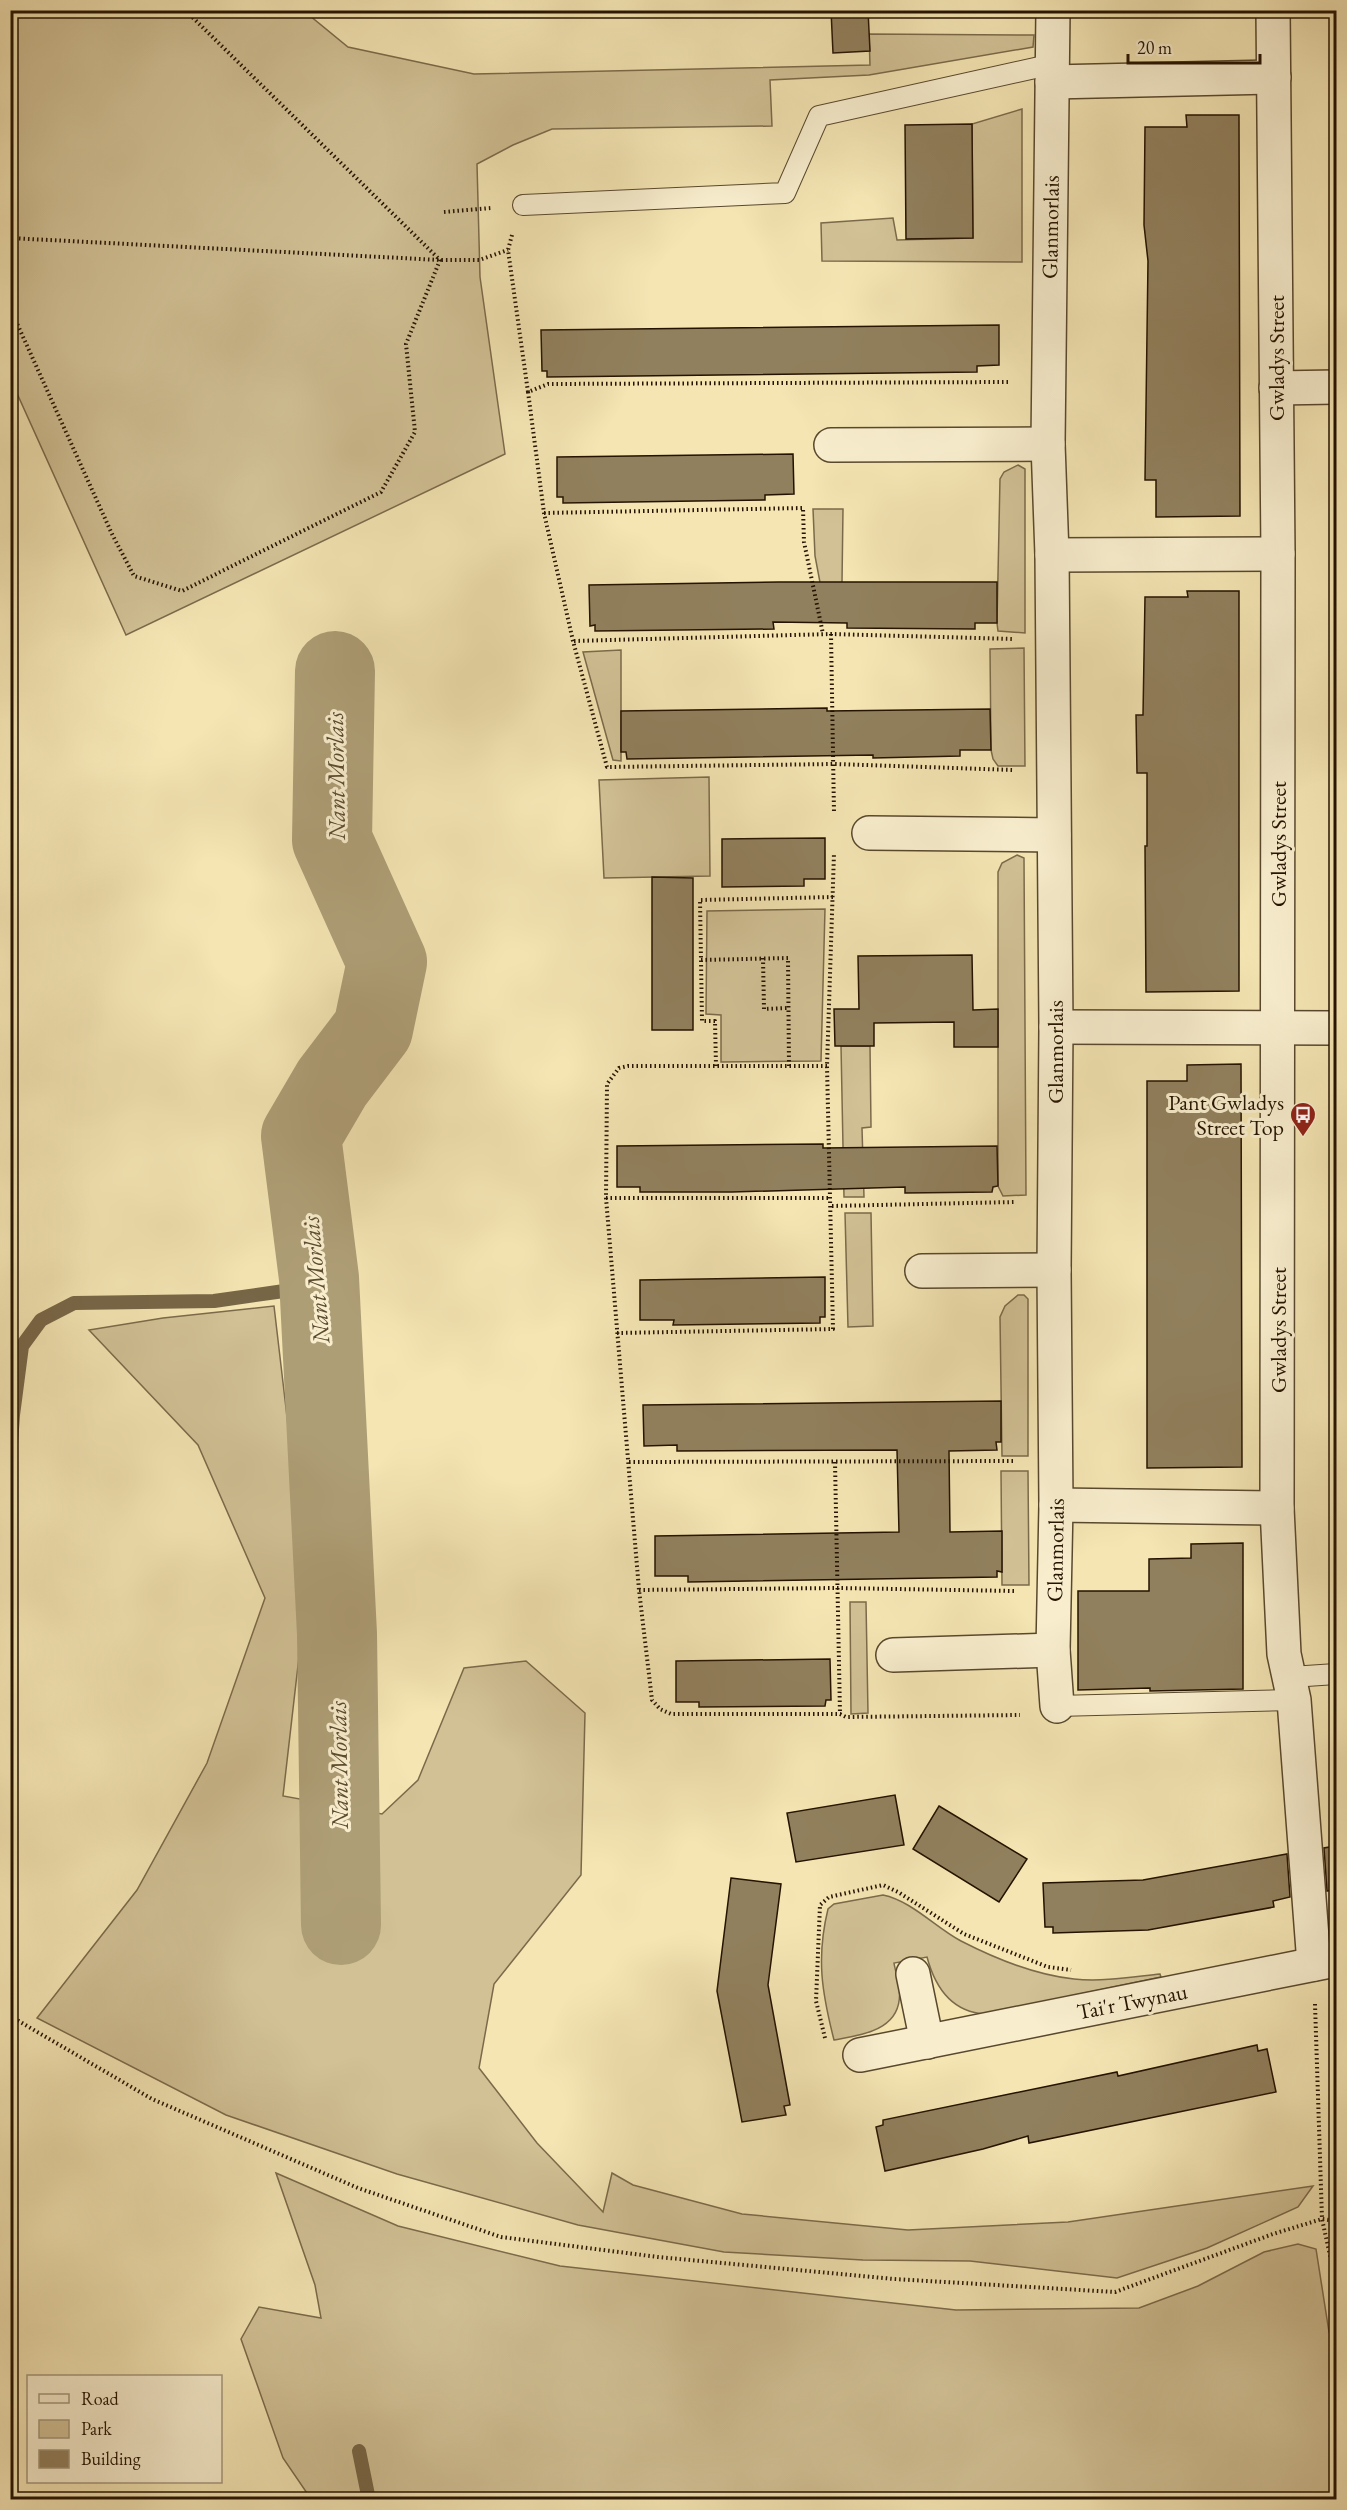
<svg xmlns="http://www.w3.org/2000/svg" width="1347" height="2510" font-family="'EB Garamond',serif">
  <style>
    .green { fill: #d1c195; stroke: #7b6a4a; stroke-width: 1.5 }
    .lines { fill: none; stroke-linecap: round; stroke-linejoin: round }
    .stream { stroke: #776647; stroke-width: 14 }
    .river { stroke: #ae9e76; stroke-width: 80 }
    .building { fill: #91805d; stroke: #251300; stroke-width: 1.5 }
    .service-casing { stroke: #59482d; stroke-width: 22 }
    .minor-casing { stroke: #59482d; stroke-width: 36 }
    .path { stroke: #251300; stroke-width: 4; stroke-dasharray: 1.5 3; stroke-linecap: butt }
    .service { stroke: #f8eece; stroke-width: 20 }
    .minor { stroke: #f8eece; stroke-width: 33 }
    .labels { text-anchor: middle; stroke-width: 6; stroke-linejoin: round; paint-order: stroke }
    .street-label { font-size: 22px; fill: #251300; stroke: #f8eece }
    .poi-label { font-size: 22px; fill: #251300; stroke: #f8eece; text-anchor: end }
    .water-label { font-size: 24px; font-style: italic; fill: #5c4b2f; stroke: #f8eece }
  </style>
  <rect width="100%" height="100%" fill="#f4e5b3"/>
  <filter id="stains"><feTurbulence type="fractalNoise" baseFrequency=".00333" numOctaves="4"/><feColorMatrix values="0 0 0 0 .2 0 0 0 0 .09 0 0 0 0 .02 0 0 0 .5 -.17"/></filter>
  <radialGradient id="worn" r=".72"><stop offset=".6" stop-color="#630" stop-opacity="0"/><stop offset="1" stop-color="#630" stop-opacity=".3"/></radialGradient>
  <!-- green -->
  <g class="green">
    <path d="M11 11H304L348 47 474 74 870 65 869 34 1034 35 1033 47 869 75 770 80 772 126 552 129 513 145 477 164 480 277 505 454 126 635 11 380Z"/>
    <path d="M1022 109V262L822 261 821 223 893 218 897 240 973 238 972 124Z"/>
    <path d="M1018 465 1025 469V633L998 631 997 623 1000 479 1004 472Z"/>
    <path d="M813 509H843L842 582 822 593 815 556Z"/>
    <path d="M1024 648 1025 766H998L993 759 991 750 990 649Z"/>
    <path d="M621 650V761L613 760 583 652Z"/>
    <path d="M709 777 710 876 604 878 599 780Z"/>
    <path d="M1017 855 1024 858 1026 1195 1003 1196 998 1186V872L1002 863Z"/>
    <path d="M825 909 821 1061 721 1062V1015L706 1014 707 911Z"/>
    <path d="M841 1046H870L871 1127 862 1128 864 1197H844Z"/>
    <path d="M845 1213H871L873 1326 848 1327Z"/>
    <path d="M1018 1295H1024L1028 1299V1456H1002L1000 1317 1005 1306Z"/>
    <path d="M274 1306 307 1587 283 1796 382 1814 418 1780 464 1668 526 1661 585 1713 581 1875 494 1984 479 2068 537 2143 603 2212 612 2173 633 2185 742 2214 908 2230 1068 2222 1313 2186 1298 2207 1207 2248 1117 2278 970 2261 863 2260 724 2252 578 2225 397 2174 226 2115 37 2018 137 1890 207 1763 265 1598 198 1445 89 1330 163 1318Z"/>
    <path d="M1001 1471H1028L1029 1585H1002Z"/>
    <path d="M850 1602H866L868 1713 851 1714Z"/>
    <path d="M883 1895C912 1901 936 1928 961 1941 996 1959 1035 1975 1074 1979 1102 1982 1132 1977 1160 1974L1161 1977 985 2014C952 2012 935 1987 927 1957L894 1963C895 1970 898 1978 899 1986 905 2029 866 2034 834 2040 822 1993 816 1958 828 1909L834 1904Z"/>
    <path d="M276 2173 398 2226 560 2266 956 2310 1139 2308 1198 2286 1264 2252 1298 2244 1316 2249 1329 2332 1336 2331V2499H311L283 2458 241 2339 259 2307 321 2318 315 2285Z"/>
  </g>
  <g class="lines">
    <!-- stream -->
    <g class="stream">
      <path d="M10 1457 13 1415 22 1346 41 1320 74 1303 214 1301 291 1290 319 1278"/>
      <path d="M359 2451 369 2500"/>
    </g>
    <!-- river -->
    <path class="river" d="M335 671 332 840 387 962 373 1029 332 1083 301 1136 319 1278 337 1634 341 1925"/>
  </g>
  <!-- building -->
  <g class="building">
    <path d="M831 10H868L870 51 833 53Z"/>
    <path d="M1186 115H1239L1240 516 1156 517V480H1145L1148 261 1144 225 1145 127H1187Z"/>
    <path d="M972 124 973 238 906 239 905 125Z"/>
    <path d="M999 325V365L977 366V372L547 377V371H542L541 330Z"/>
    <path d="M793 454 794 494 765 495V500L563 503V497H557V457Z"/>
    <path d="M779 582H997V623H975V629L847 628V623L773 622 774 629 595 631V625L590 626 589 585Z"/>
    <path d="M1187 591H1239V991L1146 992 1145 846H1147V773H1137L1136 715H1143L1145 597H1188Z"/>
    <path d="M827 708V711L990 709 991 750H960V756L873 758V755L627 759 626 752H621V711Z"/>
    <path d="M825 838V879H804V886L722 887V839Z"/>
    <path d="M652 877 693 878V1030H652Z"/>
    <path d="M972 955 973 1010 998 1009V1047H954V1022L874 1023V1046H835L834 1009H859L858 956Z"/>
    <path d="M1241 1064 1242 1467 1147 1468V1081H1187V1065Z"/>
    <path d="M823 1144V1148L997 1146 998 1186 993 1187 992 1192 905 1193V1187L732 1192H640V1187H617V1146Z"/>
    <path d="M825 1277V1317H820V1323L673 1325 674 1320H640V1280Z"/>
    <path d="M1001 1401V1442H996L997 1450 949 1451 950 1532 1002 1531V1572L997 1571V1577L688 1582V1576H655V1536L899 1532 897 1450 677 1451V1445L644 1446 643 1405Z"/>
    <path d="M1243 1543V1689L1150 1691V1688L1078 1690V1591H1149V1559L1191 1558V1544Z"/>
    <path d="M830 1659 831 1700H826L825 1706 699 1707V1702H676V1661Z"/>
    <path d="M895 1795 904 1845 796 1862 787 1813Z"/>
    <path d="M939 1806 1027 1859 999 1902 913 1849Z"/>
    <path d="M1336 1846V1889L1327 1891 1324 1848Z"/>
    <path d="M1287 1854 1290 1897 1273 1901 1274 1907 1148 1930 1053 1933V1927H1045L1043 1883 1143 1880Z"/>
    <path d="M731 1878 781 1884 768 1985 790 2105 784 2106 786 2115 742 2122 717 1991Z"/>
    <path d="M1257 2045 1258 2051 1267 2049 1276 2092 1029 2143 1028 2136 983 2149 885 2171 876 2127 883 2125V2120L1117 2072 1118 2076Z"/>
  </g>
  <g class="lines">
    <defs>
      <g id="service">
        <path d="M523 205 785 193 819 116 1053 64"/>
        <path d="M1291 1677 1336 1674"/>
        <path d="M1057 1706 1294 1700"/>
      </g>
      <g id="minor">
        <path d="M1053 10 1048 444 1052 555 1056 1027 1054 1270 1056 1505 1053 1650 1057 1706"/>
        <path d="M1273 10 1278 554 1277 1508 1284 1654 1294 1700 1314 1964"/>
        <path d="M1052 82 1274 77"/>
        <path d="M1276 388 1336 387"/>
        <path d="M831 445 1048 444"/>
        <path d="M1052 555 1278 554"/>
        <path d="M869 833 1054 835"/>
        <path d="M1056 1027 1336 1028"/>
        <path d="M922 1271 1054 1270"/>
        <path d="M1056 1505 1277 1508"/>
        <path d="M893 1655 1053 1650"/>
        <path d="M913 1974 927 2042"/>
        <path d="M860 2055 1335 1960"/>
      </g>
    </defs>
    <!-- service casing -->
    <use href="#service" class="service-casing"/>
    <!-- minor casing -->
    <use href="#minor" class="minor-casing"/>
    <!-- path -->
    <g class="path">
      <path d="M444 212 491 208"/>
      <path d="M512 235 508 250 528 392"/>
      <path d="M10 238 440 260H479L508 250"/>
      <path d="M10 308 112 534 134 576 182 591 381 492 415 432 406 344 440 260 185 10"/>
      <path d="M1008 382 548 384 528 392 544 513 573 641 607 767 835 764 1014 770"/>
      <path d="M544 513 803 508 804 542 823 634"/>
      <path d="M831 634 834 813"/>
      <path d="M574 641 831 634 1013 639"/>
      <path d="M763 958 764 1009 788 1008"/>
      <path d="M701 960 788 958 789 1066"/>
      <path d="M716 1066 715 1021H702L700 900 834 897"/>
      <path d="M827 1066H628L619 1068 607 1084 606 1198 639 1590 652 1700 660 1709 671 1714H840L846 1717 1020 1715"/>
      <path d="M606 1198H831"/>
      <path d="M832 1206 1015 1202"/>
      <path d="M617 1333 833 1329 827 1066 834 853"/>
      <path d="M629 1462 1016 1461"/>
      <path d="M835 1462 840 1714"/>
      <path d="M639 1590 837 1588 1015 1591"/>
      <path d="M1315 2004 1322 2219 1336 2283"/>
      <path d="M10 2016 152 2099 358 2188 501 2237 658 2257 894 2279 1115 2292 1273 2234 1322 2219 1336 2221"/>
      <path d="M825 2038 816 2001 820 1905 829 1897 883 1885 898 1892 964 1934 1048 1967 1071 1970"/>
    </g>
    <!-- service -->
    <use href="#service" class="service"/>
    <!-- minor -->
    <use href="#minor" class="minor"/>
  </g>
  <!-- icons -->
  <defs>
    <symbol id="bus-pin" viewBox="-11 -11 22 30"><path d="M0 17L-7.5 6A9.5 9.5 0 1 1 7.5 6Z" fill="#8f2418" stroke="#f8eece"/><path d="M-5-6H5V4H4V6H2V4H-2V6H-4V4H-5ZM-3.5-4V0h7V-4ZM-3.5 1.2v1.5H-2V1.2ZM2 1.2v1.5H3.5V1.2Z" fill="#fff"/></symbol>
  </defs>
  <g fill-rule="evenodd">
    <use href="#bus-pin" x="1288" y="1100" width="30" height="40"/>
  </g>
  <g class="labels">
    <!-- street labels -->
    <g class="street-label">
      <text transform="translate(1050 227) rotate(-89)" y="8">Glanmorlais</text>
      <text transform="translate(1276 358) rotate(-90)" y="8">Gwladys Street</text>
      <text transform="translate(1278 844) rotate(-90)" y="8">Gwladys Street</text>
      <text transform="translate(1055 1052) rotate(-90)" y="8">Glanmorlais</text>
      <text transform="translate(1278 1330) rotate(-90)" y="8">Gwladys Street</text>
      <text transform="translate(1055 1550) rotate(-89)" y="8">Glanmorlais</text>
      <text transform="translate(1132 2001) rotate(-11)" y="8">Tai'r Twynau</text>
    </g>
    <!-- poi labels -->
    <g class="poi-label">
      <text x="1284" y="1110">Pant Gwladys<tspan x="1284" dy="25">Street Top</tspan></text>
    </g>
    <!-- water labels -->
    <g class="water-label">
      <text transform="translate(336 776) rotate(-91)" y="8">Nant Morlais</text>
      <text transform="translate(316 1280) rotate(-95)" y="8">Nant Morlais</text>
      <text transform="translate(339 1765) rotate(-91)" y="8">Nant Morlais</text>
    </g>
  </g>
  <!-- margin -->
  <rect width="1347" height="2510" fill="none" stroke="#f4e5b3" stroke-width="36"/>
  <rect x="12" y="12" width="1323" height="2486" fill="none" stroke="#251300" stroke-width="3"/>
  <rect x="18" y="18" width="1311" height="2474" fill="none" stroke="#251300" stroke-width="1.5"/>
  <!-- legend -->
  <rect x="27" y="2375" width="195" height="108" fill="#f8eece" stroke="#a4967c" stroke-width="1.5"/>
  <rect x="39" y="2394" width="30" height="9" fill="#f8eece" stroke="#a4967c" stroke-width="1.5"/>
  <text x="81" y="2405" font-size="18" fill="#251300">Road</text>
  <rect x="39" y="2420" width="30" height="18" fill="#d1c195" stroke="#a4967c" stroke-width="1.5"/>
  <text x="81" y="2435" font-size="18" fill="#251300">Park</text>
  <rect x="39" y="2450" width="30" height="18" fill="#91805d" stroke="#a4967c" stroke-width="1.5"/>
  <text x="81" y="2465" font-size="18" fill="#251300">Building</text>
  <!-- scale -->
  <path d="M1128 54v9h132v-9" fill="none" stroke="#251300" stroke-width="3"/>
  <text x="1137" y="54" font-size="18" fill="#251300" stroke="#f8eece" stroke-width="4.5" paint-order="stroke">20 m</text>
  <rect width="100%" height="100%" filter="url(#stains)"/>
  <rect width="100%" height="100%" fill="url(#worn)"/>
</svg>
